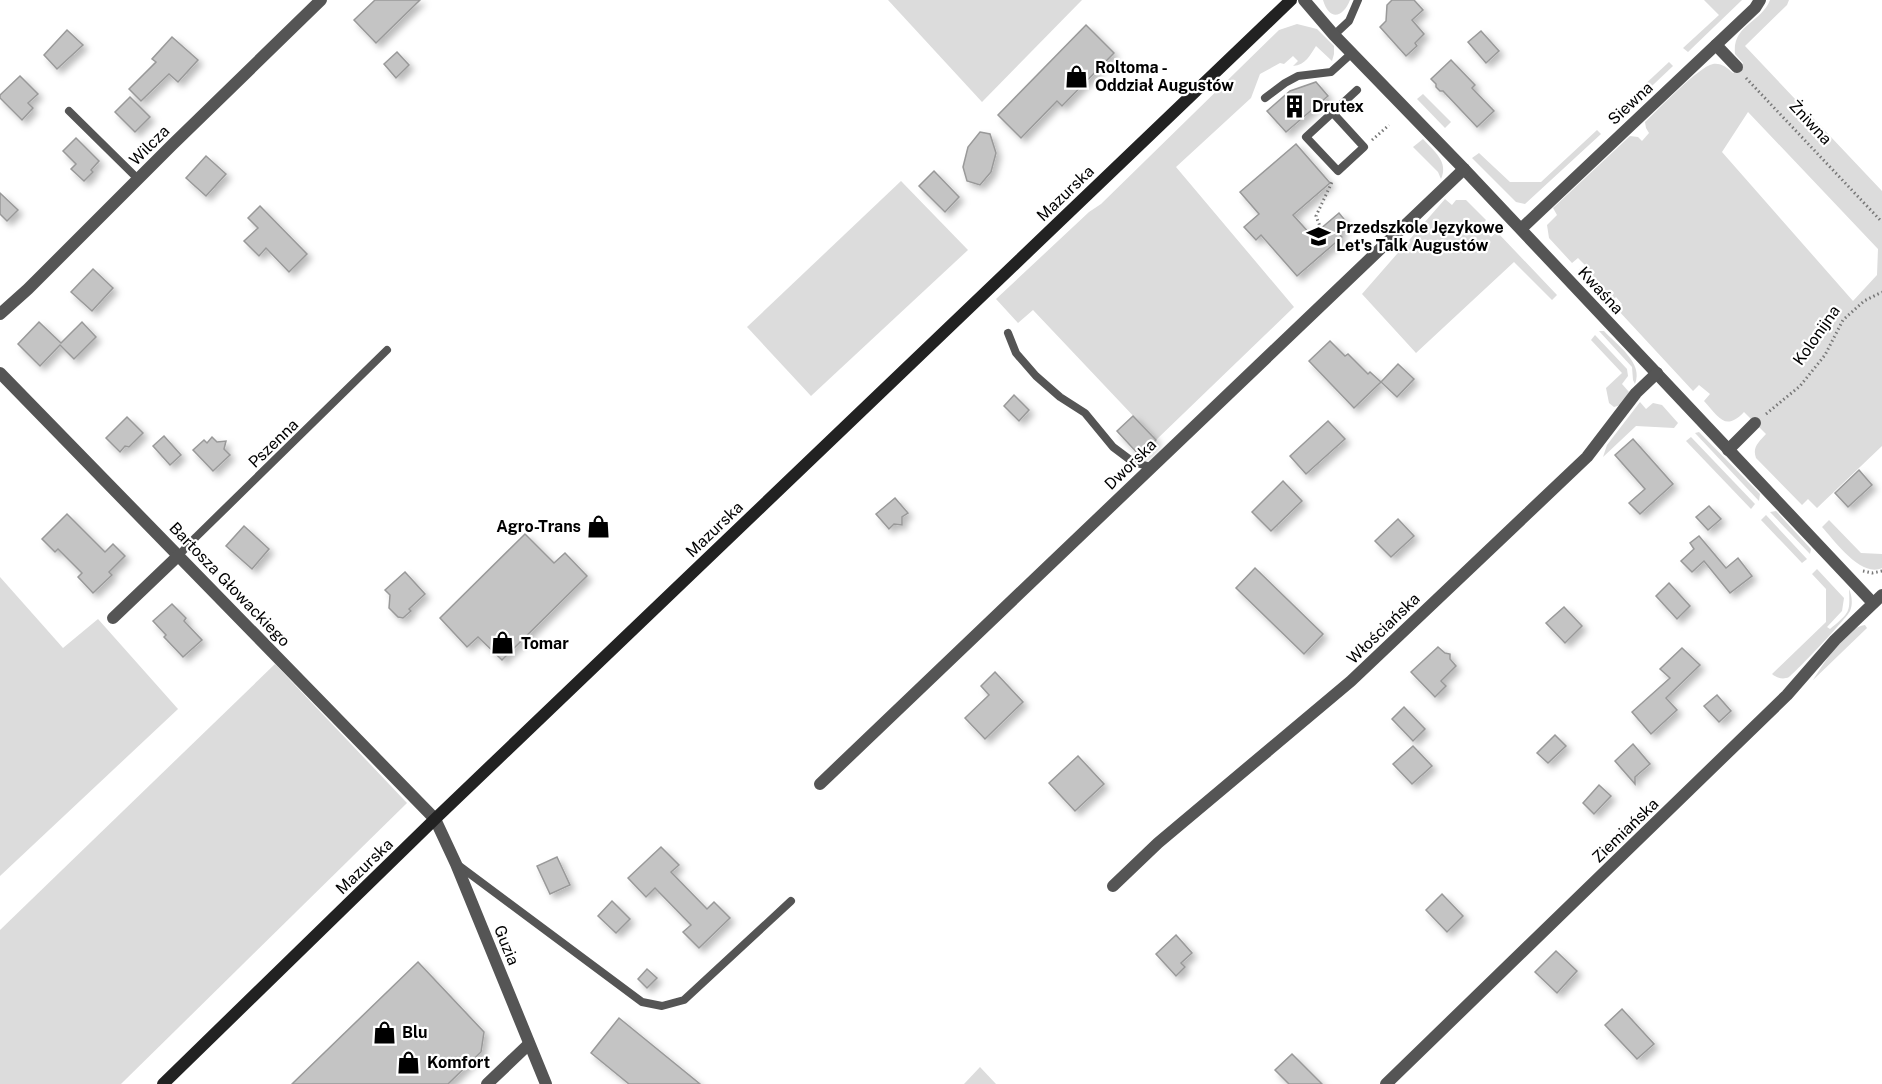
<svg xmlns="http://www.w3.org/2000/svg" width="1882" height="1084" font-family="'Public Sans',sans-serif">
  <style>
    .green { fill: #dcdcdc; fill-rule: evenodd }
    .building { fill: #c4c4c4; stroke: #999; stroke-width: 1.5; filter: url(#shadow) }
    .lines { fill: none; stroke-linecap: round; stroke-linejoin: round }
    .path { stroke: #777; stroke-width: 3; stroke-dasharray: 1.5 3; stroke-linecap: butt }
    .lane { stroke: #555; stroke-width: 8 }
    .street { stroke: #555; stroke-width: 12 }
    .secondary { stroke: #222; stroke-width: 12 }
    .labels { text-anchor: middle; stroke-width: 4.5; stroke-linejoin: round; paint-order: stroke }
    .poi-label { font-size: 16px; font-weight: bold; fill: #000; stroke: #fff; text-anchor: start }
    .street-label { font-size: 16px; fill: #000; stroke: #fff }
  </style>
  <defs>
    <filter id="shadow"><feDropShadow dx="4.5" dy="4.5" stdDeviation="3" flood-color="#0004"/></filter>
  </defs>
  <rect width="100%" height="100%" fill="#fff"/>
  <!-- green -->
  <g class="green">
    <path d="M888 0H1082L982 102Z"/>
    <path d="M1323 0H1350C1343 18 1329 21 1323 0Z"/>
    <path d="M1704 0H1742L1688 52 1683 48 1719 15Z"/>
    <path d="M1770 0H1789L1787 5 1745 46 1882 191V446L1817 508 1808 499 1802 505 1756 458C1752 447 1759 442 1766 434L1744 412C1725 432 1719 417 1704 401L1710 394 1699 385 1693 391 1617 309 1622 304 1616 297 1610 303 1579 270 1585 265 1578 258 1572 263 1549 238 1547 225 1557 215 1553 208 1630 136 1638 137 1642 141 1649 133 1646 128 1645 122C1658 110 1698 67 1713 64 1722 63 1727 68 1733 73L1743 63 1735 54C1732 25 1761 23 1770 0ZM1748 112 1878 249 1877 275 1853 301 1722 152Z"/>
    <path d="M1297 24 1317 29 1334 46V54L1332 61 1316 46C1310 55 1306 65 1293 66L1298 61 1293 56 1284 64 1280 63 1260 74 1251 98 1176 167 1294 307 1156 440 1033 310 1018 323 996 299 1089 212 1101 204 1279 30Z"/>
    <path d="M1669 62 1673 66 1616 120 1612 115Z"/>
    <path d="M1423 94 1451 122 1445 128 1417 99Z"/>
    <path d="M1597 130 1601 134 1525 204 1516 202 1472 158 1479 153 1510 182H1541Z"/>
    <path d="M1423 139C1434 151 1449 162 1441 179L1438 172 1413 147Z"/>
    <path d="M901 181 968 250 811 396 747 327Z"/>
    <path d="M1445 199 1452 205 1456 200H1466L1486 220 1481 226 1491 237 1497 232 1557 295 1552 300 1514 262 1416 353 1362 294Z"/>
    <path d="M1599 331H1604C1617 345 1644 363 1635 384L1633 380 1632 367Z"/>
    <path d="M1595 335 1627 369 1628 376 1622 384 1629 392 1621 405 1614 407 1609 403 1606 388 1622 373 1591 340Z"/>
    <path d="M1640 402 1646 409 1653 403 1662 405 1678 423 1674 428 1636 426 1603 457 1607 445Z"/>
    <path d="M1699 432 1760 494 1759 501 1695 433Z"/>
    <path d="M1691 437 1755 504 1751 509 1686 441Z"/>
    <path d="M1776 511 1811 549 1810 554 1770 512Z"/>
    <path d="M1766 515 1807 559 1802 563 1761 520Z"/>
    <path d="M1829 520 1861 553 1882 554V568C1861 578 1835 541 1822 527Z"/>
    <path d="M1817 569 1844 598 1842 611 1827 627 1830 629C1850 612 1850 613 1849 589 1852 596 1853 604 1850 611 1847 618 1795 673 1789 677 1783 680 1777 678 1772 674L1826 622V589L1812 574Z"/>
    <path d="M0 577 63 648 98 619 178 709 0 876Z"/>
    <path d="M1865 625 1867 628 1813 680C1823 665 1846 627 1865 625Z"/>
    <path d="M275 664 407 803 121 1084H0V930Z"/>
    <path d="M980 1067 996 1084H964Z"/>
  </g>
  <!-- building -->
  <g class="building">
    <path d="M375 0H420L376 43 354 20Z"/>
    <path d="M1392 0H1414L1423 10 1412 20 1424 34 1415 43 1417 46 1406 56 1380 27 1386 21 1387 5Z"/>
    <path d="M1086 25 1114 53 1062 106 1057 101 1021 138 998 115Z"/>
    <path d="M67 30 83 45 57 69 44 55Z"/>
    <path d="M1481 31 1499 51 1486 63 1468 42Z"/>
    <path d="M172 37 198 60 178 82 169 74 141 101 129 89 156 62 152 59Z"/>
    <path d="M397 52 409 65 396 78 384 64Z"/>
    <path d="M1451 60 1475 85 1472 88 1494 111 1477 127 1443 91H1440L1436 87V84L1431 79Z"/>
    <path d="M20 76 38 94 28 103 33 108 22 120 0 98V95Z"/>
    <path d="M1316 82 1328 96 1286 132 1267 111 1290 91Z"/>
    <path d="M130 97 150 117 135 132 115 112Z"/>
    <path d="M980 132 990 134 996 153 991 172 980 185 967 181 963 167 968 147Z"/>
    <path d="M76 138 99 161 91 170 93 172 84 181 71 169 76 164 63 151Z"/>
    <path d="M1296 144 1330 183 1293 215 1312 236 1339 213 1348 224 1338 233 1342 237 1297 276 1261 235 1256 240 1244 227 1259 214 1240 192Z"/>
    <path d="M206 156 226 174 206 196 186 178Z"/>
    <path d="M934 171 959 197 945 212 919 186Z"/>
    <path d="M0 193 18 210 7 221 0 214Z"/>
    <path d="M260 206 307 254 289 272 266 248 259 256 244 241 258 228 248 218Z"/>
    <path d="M93 269 113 288 92 311 71 292Z"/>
    <path d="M39 322 61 343 82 322 96 337 74 359 60 345 40 366 18 344Z"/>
    <path d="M1330 341 1345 356 1348 354 1368 374 1370 372 1381 382 1354 408 1309 361Z"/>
    <path d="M1398 364 1414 379 1397 397 1381 382Z"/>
    <path d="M1014 395 1029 410 1019 421 1004 406Z"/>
    <path d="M1133 416 1156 440 1140 456 1117 431Z"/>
    <path d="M127 417 143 433 129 447 125 446 120 452 106 438Z"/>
    <path d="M1328 421 1345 439 1306 474 1290 456Z"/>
    <path d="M164 436 181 455 170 465 153 446Z"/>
    <path d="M212 437 217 442 226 441 224 449 230 455 213 471 193 450 204 440 207 443Z"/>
    <path d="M1633 439 1673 484 1640 514 1629 503 1645 489 1615 455Z"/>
    <path d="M1859 470 1872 485 1848 507 1835 493Z"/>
    <path d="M1283 481 1302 501 1271 531 1252 512Z"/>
    <path d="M895 498 908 513 902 517V525L894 524 889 529 876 514Z"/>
    <path d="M1709 506 1721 519 1708 530 1696 517Z"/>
    <path d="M67 514 105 552 113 544 125 556 109 572 112 575 93 593 78 577 82 573 58 549 55 552 42 539Z"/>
    <path d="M1398 519 1414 536 1391 557 1375 541Z"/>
    <path d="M244 526 269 549 252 569 226 546Z"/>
    <path d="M525 534 554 563 565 553 587 576 502 660 478 637 467 647 440 618Z"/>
    <path d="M1699 536 1726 568 1738 558 1752 576 1730 593 1704 561 1692 572 1681 561 1694 549 1690 543Z"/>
    <path d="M1255 568 1323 634 1304 654 1236 588Z"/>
    <path d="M405 572 425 594 409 609 411 611 403 618 398 617 389 608 390 595 385 590Z"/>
    <path d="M1669 583 1690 606 1677 619 1656 596Z"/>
    <path d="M172 604 186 618 184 621 202 640 183 657 164 637 166 635 153 621Z"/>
    <path d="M1564 607 1582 626 1565 643 1546 623Z"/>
    <path d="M1438 647 1445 653 1450 654V659L1456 666 1441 681 1446 686 1435 697 1411 672Z"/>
    <path d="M1682 648 1700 665 1666 698 1677 710 1651 734 1632 712 1670 678 1660 669Z"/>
    <path d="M995 672 1023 702 985 739 965 718 989 695 981 686Z"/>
    <path d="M1717 695 1731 711 1719 722 1704 706Z"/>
    <path d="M1404 707 1425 729 1413 741 1392 719Z"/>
    <path d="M1555 735 1566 746 1548 763 1537 753Z"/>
    <path d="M1633 744 1650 764 1635 777V784L1615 761Z"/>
    <path d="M1413 746 1432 766 1412 784 1393 764Z"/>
    <path d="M1078 756 1104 784 1075 811 1049 783Z"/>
    <path d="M1599 785 1611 796 1594 814 1583 803Z"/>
    <path d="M661 847 679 865 671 872 707 909 714 902 730 918 699 948 683 932 691 925 655 888 646 897 628 878Z"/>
    <path d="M557 857 570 885 550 894 537 866Z"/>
    <path d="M1442 894 1463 916 1447 932 1426 910Z"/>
    <path d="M612 901 630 919 616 933 598 916Z"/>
    <path d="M1176 935 1192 953 1181 963 1185 967 1176 976 1156 954Z"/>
    <path d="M1556 951 1577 971 1557 993 1535 972Z"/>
    <path d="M418 962 484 1032 481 1052 448 1084H292Z"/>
    <path d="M647 969 657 978 647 988 638 979Z"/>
    <path d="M1622 1009 1654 1044 1637 1059 1605 1025Z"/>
    <path d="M619 1018 700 1084H629L591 1053Z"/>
    <path d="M1292 1054 1322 1084H1289L1275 1070Z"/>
  </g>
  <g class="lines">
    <!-- path -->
    <g class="path">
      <path d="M1746 78 1882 222"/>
      <path d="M1372 140 1389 125"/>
      <path d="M1321 229 1316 216 1332 182"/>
      <path d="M1766 414 1800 386 1825 355 1843 320 1864 301 1882 292"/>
      <path d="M1863 571 1872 573 1882 571"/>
    </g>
    <!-- lane -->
    <g class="lane">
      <path d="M1334 35 1349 21 1358 0"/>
      <path d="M1265 98 1285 83 1298 76 1331 72 1352 53"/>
      <path d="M69 111 138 179"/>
      <path d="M1332 112 1364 147 1338 171 1306 137 1357 90"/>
      <path d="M1008 333 1016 353 1036 376 1060 397 1085 413 1113 447 1133 462 1151 467"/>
      <path d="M179 555 196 537 387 350"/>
      <path d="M458 865 642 1002 662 1006 684 1000 791 901"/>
    </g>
    <!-- street -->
    <g class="street">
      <path d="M1304 0 1334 35 1464 169 1873 603"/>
      <path d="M1716 45 1737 67"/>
      <path d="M1521 229 1755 8 1760 0"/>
      <path d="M0 314 28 289 172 145 321 0"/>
      <path d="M0 373 435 819 456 864 546 1084"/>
      <path d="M1728 450 1755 423"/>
      <path d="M113 618 179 555"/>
      <path d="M820 784 1464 169"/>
      <path d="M1113 886 1158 843 1351 681 1587 457 1636 393 1657 373"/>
      <path d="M487 1084 529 1044"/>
      <path d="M1386 1084 1787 695 1835 640 1882 595"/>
    </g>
    <!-- secondary -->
    <path class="secondary" d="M163 1084 435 819 1291 0"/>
  </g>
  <!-- icons -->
  <defs>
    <symbol id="shop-bare" viewBox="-9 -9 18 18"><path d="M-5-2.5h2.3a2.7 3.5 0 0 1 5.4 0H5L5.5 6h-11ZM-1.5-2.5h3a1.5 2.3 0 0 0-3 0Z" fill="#000" stroke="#fff" stroke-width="2.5" paint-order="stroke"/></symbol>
    <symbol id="building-bare" viewBox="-9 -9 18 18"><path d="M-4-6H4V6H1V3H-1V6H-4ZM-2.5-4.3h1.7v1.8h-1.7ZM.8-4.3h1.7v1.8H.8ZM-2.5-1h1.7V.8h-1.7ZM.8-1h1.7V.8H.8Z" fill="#000" stroke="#fff" stroke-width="2.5" paint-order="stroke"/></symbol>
    <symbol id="school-bare" viewBox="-9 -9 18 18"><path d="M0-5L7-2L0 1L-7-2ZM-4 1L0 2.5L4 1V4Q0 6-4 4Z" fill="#000" stroke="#fff" stroke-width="2.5" paint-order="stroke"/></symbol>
  </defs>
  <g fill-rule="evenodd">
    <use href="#shop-bare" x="1060" y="60" width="33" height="33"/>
    <use href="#building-bare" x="1278" y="90" width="33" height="33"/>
    <use href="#school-bare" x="1302" y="220" width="33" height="33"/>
    <use href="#shop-bare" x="582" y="510" width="33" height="33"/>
    <use href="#shop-bare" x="486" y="626" width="33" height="33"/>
    <use href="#shop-bare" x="368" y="1016" width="33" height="33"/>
    <use href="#shop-bare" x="392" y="1046" width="33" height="33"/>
  </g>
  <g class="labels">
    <!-- poi labels -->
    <g class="poi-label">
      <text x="1095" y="73">Roltoma -<tspan x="1095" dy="18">Oddział Augustów</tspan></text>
      <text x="1312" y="112">Drutex</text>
      <text x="1336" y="233">Przedszkole Językowe<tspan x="1336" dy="18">Let's Talk Augustów</tspan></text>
      <text x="581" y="532" text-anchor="end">Agro-Trans</text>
      <text x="521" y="649">Tomar</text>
      <text x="402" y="1038">Blu</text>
      <text x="427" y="1068">Komfort</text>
    </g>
    <!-- street labels -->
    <g class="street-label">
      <text transform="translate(1630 103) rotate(-43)" y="6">Siewna</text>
      <text transform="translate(1811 122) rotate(47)" y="6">Żniwna</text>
      <text transform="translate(149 145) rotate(-45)" y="6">Wilcza</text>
      <text transform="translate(1065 193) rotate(-44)" y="6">Mazurska</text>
      <text transform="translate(1601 290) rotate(47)" y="6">Kwaśna</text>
      <text transform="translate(1816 335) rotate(-55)" y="6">Kolonijna</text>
      <text transform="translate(273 443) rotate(-44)" y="6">Pszenna</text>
      <text transform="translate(1130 464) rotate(-44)" y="6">Dworska</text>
      <text transform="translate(714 529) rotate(-44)" y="6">Mazurska</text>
      <text transform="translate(230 584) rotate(46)" y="6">Bartosza Głowackiego</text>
      <text transform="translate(1383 628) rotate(-44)" y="6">Włościańska</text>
      <text transform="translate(1625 830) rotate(-44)" y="6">Ziemiańska</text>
      <text transform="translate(364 866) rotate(-44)" y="6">Mazurska</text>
      <text transform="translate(507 945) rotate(68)" y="6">Guzia</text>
    </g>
  </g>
</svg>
